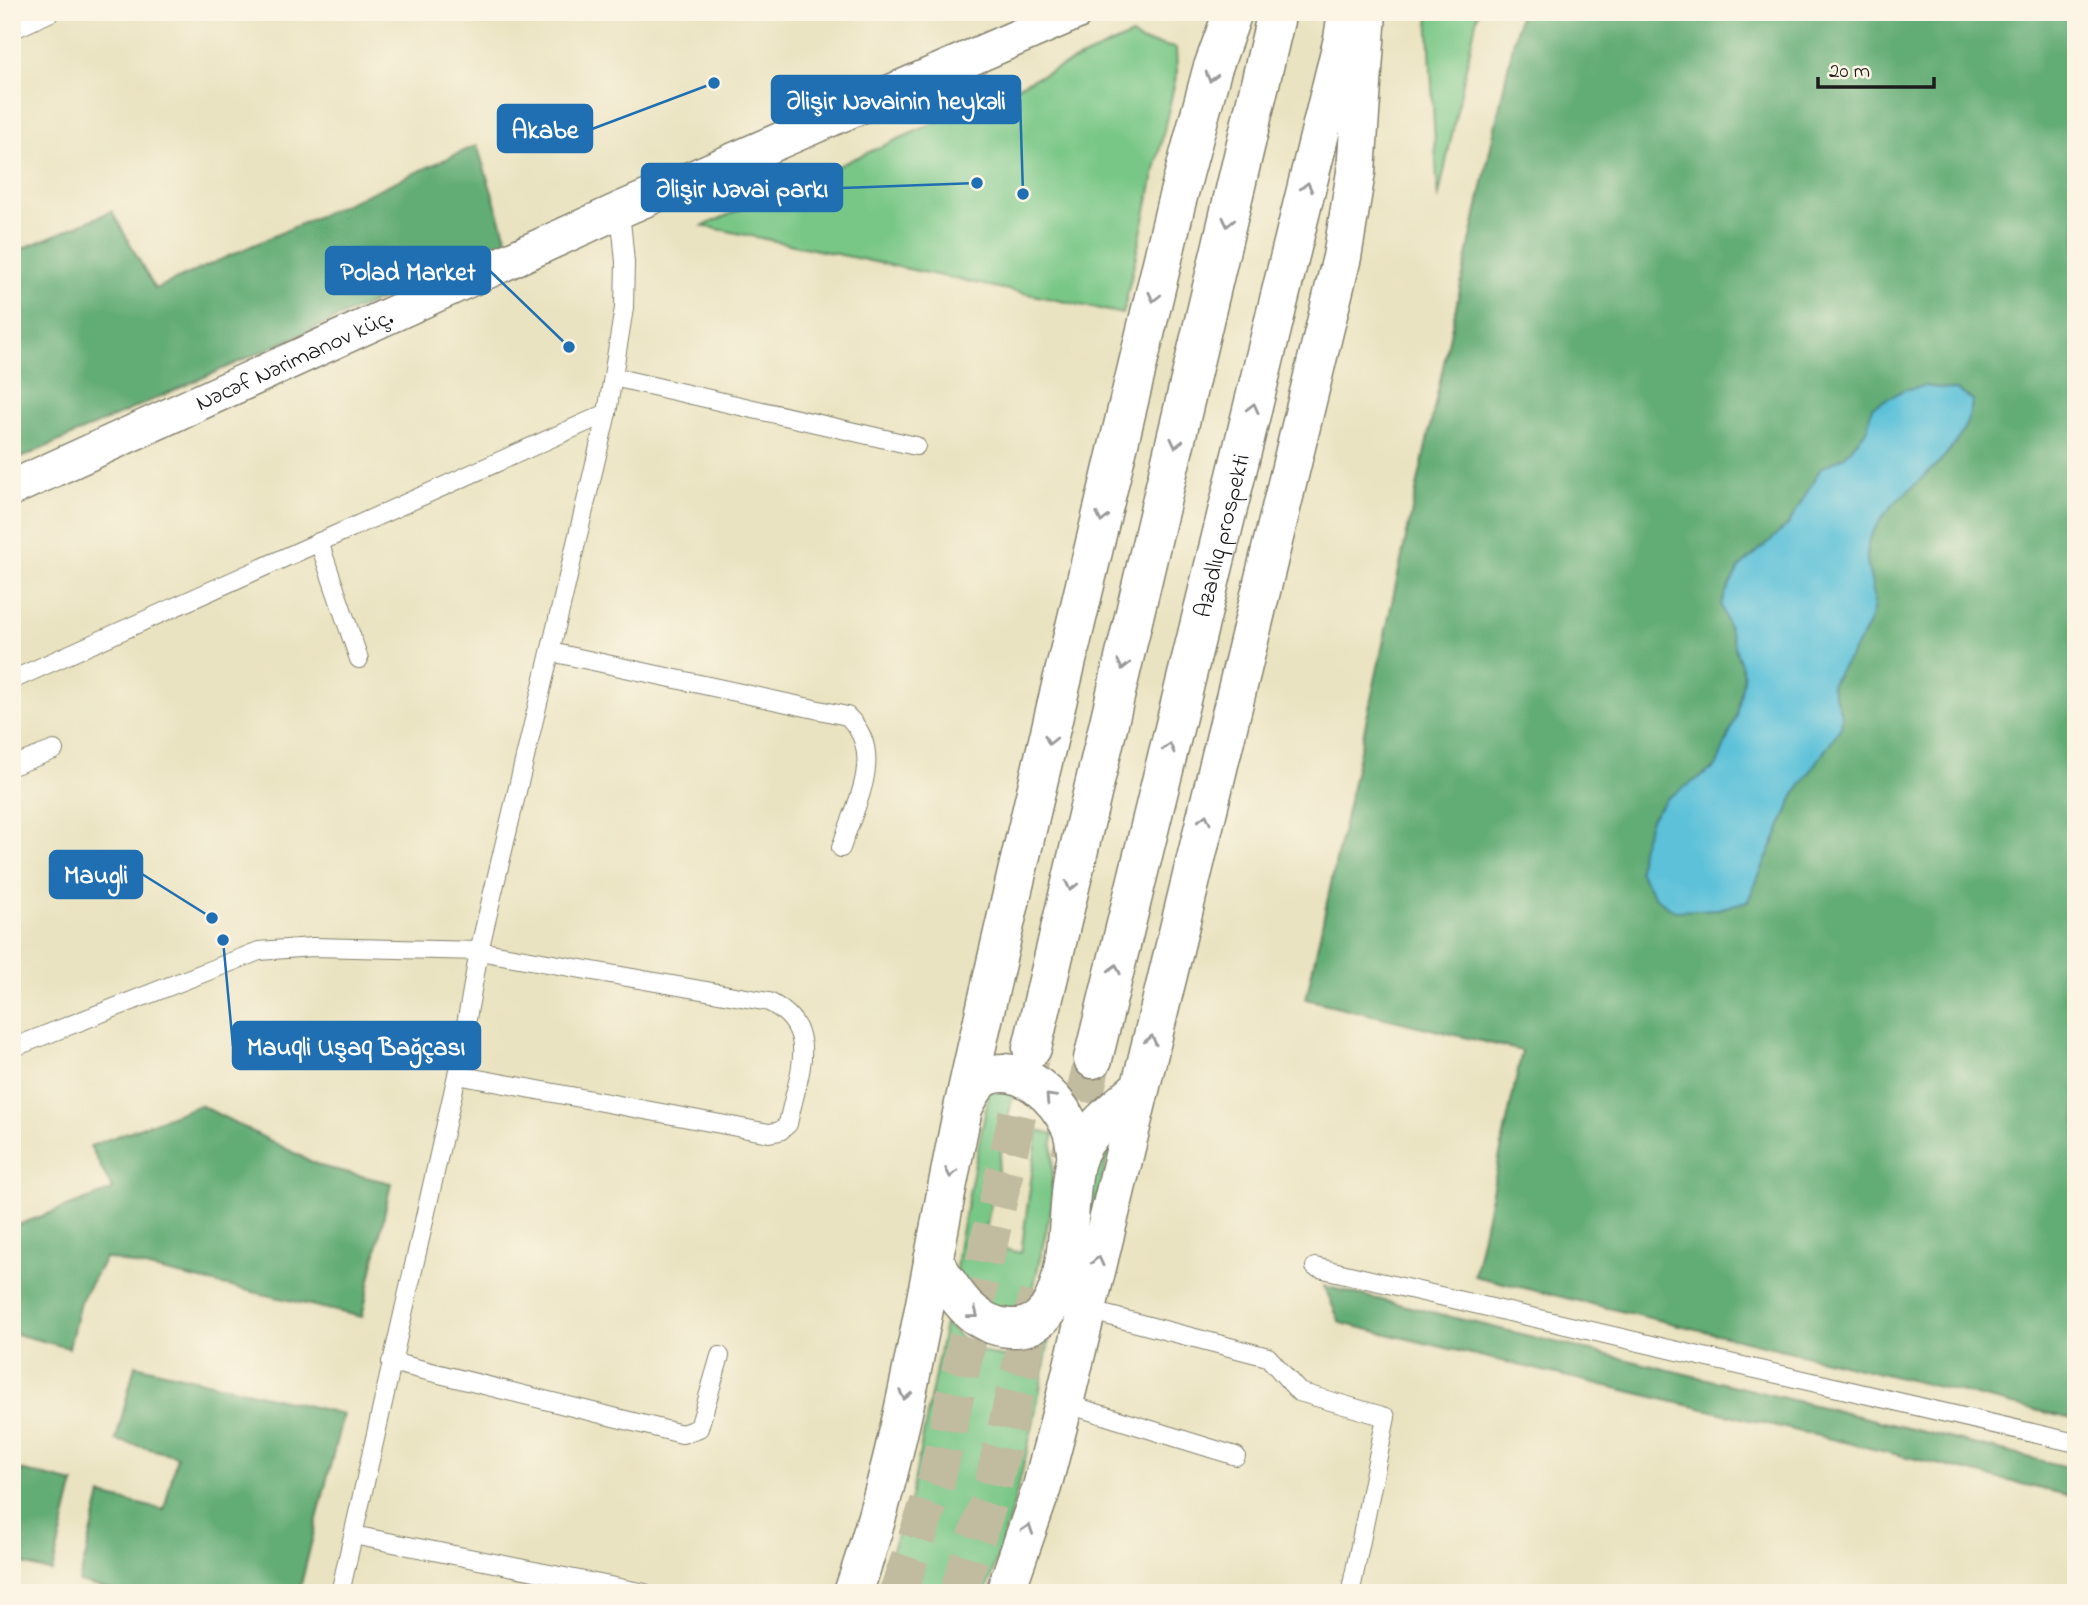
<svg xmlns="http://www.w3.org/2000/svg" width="2088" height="1605" font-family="'Indie Flower',sans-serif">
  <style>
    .green { fill: #79c787; stroke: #4a7252; stroke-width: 2 }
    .forest { fill: #62ac74; stroke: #3f6448; stroke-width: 2 }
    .water { fill: #5bc1d9; stroke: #3c6e7a; stroke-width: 2 }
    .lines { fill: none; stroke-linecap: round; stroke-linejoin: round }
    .primary-tunnel { stroke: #c1bba0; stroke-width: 38; stroke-dasharray: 38 19; stroke-linecap: butt }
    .service-casing { stroke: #83806e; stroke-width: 20 }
    .minor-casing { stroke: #83806e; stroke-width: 38 }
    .secondary-casing { stroke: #83806e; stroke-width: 41 }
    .primary-casing { stroke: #83806e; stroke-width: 41 }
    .service { stroke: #fff; stroke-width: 18 }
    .minor { stroke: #fff; stroke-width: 35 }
    .secondary { stroke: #fff; stroke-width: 38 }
    .primary { stroke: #fff; stroke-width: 38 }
    .oneway { stroke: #999 }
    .labels { text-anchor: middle; stroke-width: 5; stroke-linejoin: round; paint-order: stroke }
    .street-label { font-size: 24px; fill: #1c1c1c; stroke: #fcf5e5 }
    .leader { fill: none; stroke: #1f6fb2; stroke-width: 2.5 }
    .callout-dot { fill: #1f6fb2; stroke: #fcf5e5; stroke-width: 2.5 }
    .callout { fill: #1f6fb2; stroke: #1f6fb2; stroke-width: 2.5 }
    .callout-label { font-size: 26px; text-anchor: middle; font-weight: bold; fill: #fff }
  </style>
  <rect width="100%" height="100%" fill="#fcf5e5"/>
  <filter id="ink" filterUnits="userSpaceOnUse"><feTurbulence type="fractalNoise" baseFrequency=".0143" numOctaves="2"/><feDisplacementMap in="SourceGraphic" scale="14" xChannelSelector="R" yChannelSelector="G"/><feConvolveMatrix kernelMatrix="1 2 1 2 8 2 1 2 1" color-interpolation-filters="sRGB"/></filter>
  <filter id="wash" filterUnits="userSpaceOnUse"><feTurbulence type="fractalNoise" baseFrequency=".00686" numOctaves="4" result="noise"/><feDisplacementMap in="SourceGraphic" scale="28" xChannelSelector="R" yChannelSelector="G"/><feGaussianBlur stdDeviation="1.57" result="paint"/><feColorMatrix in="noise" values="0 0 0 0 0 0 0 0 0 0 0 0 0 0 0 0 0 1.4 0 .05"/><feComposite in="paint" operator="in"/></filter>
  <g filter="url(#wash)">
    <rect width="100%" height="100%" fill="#eae3c1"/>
    <!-- green -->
    <g class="green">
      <path d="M1428 12H1478L1438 200Z"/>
      <path d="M1132 35 1140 41 1176 48 1177 72 1123 314 703 226Z"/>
      <path d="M990 1089 1013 1093 983 1244 1021 1253 1038 1130 1053 1134 1052 1205 1032 1294C1018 1312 1005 1309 983 1305L956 1270 959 1243Z"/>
      <path d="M1111 1144 1081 1260 1091 1158Z"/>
      <path d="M945 1323C965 1344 994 1365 1025 1354 1033 1352 1042 1344 1049 1340 1034 1426 1016 1510 985 1593H876L911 1497Z"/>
    </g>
    <!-- forest -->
    <g class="forest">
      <path d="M1520 12H2076V1420L1474 1276 1522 1051 1306 999Z"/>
      <path d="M477 145 508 243 12 462V253L112 211 155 289Z"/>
      <path d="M200 1105 320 1166 391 1183 362 1317 105 1258 80 1302 69 1348 12 1333V1227L113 1190 90 1146Z"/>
      <path d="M1324 1286 2076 1469V1497L1340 1323Z"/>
      <path d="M135 1365 343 1414 299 1593H122L79 1582 101 1495 164 1510 177 1456 116 1440Z"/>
      <path d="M12 1468 74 1483 52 1572 12 1561Z"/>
    </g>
    <!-- water -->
    <path class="water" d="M1924 386 1956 390 1973 400C1961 470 1893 484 1869 540 1862 557 1873 581 1874 599 1875 629 1845 659 1831 685L1842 716 1841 727 1795 794 1748 901 1718 909 1675 911 1655 897 1639 871 1641 849 1651 819 1666 799 1716 767 1737 715 1744 674 1721 605 1726 592 1739 568 1788 525 1821 468 1845 456 1867 429 1872 407 1903 390Z"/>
  </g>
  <g filter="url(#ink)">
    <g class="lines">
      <!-- primary-tunnel -->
      <g class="primary-tunnel">
        <path d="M1070 1157 1093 1059"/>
        <path d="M898 1593 936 1482 1032 1048"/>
        <path d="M958 1593 990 1498 1038 1294"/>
      </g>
      <defs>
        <g id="service">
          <path d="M12 30 51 12"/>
          <path d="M613 377 916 446"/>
          <path d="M319 542 359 659"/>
          <path d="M551 652 847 716C887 753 855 804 841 848"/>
          <path d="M12 680 607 413"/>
          <path d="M12 766 54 750"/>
          <path d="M12 1048 259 951 313 947 479 951 769 1002C823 1029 797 1076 788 1124L780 1131 769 1133 457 1075"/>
          <path d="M1315 1267 2076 1443"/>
          <path d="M1087 1310 1268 1357 1299 1392 1386 1417 1352 1585"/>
          <path d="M391 1362 682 1434 699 1428 720 1356"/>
          <path d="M1064 1403 1236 1456"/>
          <path d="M353 1535 645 1593"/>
          <path d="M340 1593 457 1075 479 951 607 413 624 308 625 262 620 210"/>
        </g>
        <g id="minor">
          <path id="s1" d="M12 488 620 210 1076 12"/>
        </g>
        <g id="secondary">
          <path d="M964 1106C970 1095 976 1081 988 1076 1022 1062 1057 1099 1070 1126 1075 1136 1075 1148 1077 1158"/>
          <path d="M933 1260C952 1290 971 1326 1010 1328 1080 1332 1063 1204 1076 1160 1085 1131 1118 1107 1139 1088"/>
          <path d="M853 1593C908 1435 929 1267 964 1104 1031 803 1105 504 1176 204L1212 70 1233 12"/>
          <path d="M1005 1593 1042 1487 1064 1403 1342 257 1356 172 1367 12"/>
        </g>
        <g id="primary">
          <path d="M1032 1048 1277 12"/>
          <path id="s2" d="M1093 1059 1343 39 1347 12"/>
        </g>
      </defs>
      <!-- service casing -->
      <use href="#service" class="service-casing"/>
      <!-- minor casing -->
      <use href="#minor" class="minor-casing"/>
      <!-- secondary casing -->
      <use href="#secondary" class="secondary-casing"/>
      <!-- primary casing -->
      <use href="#primary" class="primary-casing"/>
      <!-- service -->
      <use href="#service" class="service"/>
      <!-- minor -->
      <use href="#minor" class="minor"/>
      <!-- secondary -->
      <use href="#secondary" class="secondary"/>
      <!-- primary -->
      <use href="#primary" class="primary"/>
    </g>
    <!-- one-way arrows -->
    <defs><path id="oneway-chevron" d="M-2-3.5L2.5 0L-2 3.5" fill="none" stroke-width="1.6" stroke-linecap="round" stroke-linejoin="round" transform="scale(1.75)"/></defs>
    <g class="oneway">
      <use href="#oneway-chevron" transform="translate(1211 77) rotate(106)"/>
      <use href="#oneway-chevron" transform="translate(1307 187) rotate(-76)"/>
      <use href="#oneway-chevron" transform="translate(1228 222) rotate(103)"/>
      <use href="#oneway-chevron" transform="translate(1154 297) rotate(103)"/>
      <use href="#oneway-chevron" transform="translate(1253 408) rotate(-76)"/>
      <use href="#oneway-chevron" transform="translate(1176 443) rotate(103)"/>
      <use href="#oneway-chevron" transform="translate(1102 518) rotate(103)"/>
      <use href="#oneway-chevron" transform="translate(1123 665) rotate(103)"/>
      <use href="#oneway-chevron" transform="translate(1050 740) rotate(103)"/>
      <use href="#oneway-chevron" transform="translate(1169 748) rotate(-76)"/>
      <use href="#oneway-chevron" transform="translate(1205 819) rotate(-76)"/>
      <use href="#oneway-chevron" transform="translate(1071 886) rotate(103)"/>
      <use href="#oneway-chevron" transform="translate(1115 969) rotate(-76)"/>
      <use href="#oneway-chevron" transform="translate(1151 1040) rotate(-77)"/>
      <use href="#oneway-chevron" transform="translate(1050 1098) rotate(-133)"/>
      <use href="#oneway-chevron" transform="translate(951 1173) rotate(101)"/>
      <use href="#oneway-chevron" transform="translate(1098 1261) rotate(-77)"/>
      <use href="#oneway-chevron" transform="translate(974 1314) rotate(38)"/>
      <use href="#oneway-chevron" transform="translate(905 1395) rotate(102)"/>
      <use href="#oneway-chevron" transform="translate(1028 1529) rotate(-71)"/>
    </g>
  </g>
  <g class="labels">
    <!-- street labels -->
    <g class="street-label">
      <text dy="8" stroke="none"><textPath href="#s1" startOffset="310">Nəcəf Nərimanov küç.</textPath></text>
      <text dy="8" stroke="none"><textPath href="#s2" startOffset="539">Azadlıq prospekti</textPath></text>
    </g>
  </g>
  <!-- callouts -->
  <path class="leader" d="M1023 194L1020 99M714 83L592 129M977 183L842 188M569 347L490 271M212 918L142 874M223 940L233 1046"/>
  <g class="callout-dot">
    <circle cx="1023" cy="194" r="7"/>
    <circle cx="714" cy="83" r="7"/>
    <circle cx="977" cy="183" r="7"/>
    <circle cx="569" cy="347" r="7"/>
    <circle cx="212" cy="918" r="7"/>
    <circle cx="223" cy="940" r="7"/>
  </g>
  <g class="callout">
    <rect x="772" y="76" width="248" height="47" rx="7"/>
    <rect x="498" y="105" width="94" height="47" rx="7"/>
    <rect x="642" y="164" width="200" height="47" rx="7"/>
    <rect x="326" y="247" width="164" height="47" rx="7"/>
    <rect x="50" y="851" width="92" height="47" rx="7"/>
    <rect x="233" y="1022" width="247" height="47" rx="7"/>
  </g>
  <g class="callout-label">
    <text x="896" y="109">Əlişir Nəvainin heykəli</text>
    <text x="545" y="138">Akabe</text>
    <text x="742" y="197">Əlişir Nəvai parkı</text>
    <text x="408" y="280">Polad Market</text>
    <text x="96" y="883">Maugli</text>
    <text x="356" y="1055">Mauqli Uşaq Bağçası</text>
  </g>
  <!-- margin -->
  <rect width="2088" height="1605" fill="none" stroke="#fcf5e5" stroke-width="42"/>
  <!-- scale -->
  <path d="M1818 77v10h116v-10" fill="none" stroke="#1c1c1c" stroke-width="3.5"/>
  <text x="1829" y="77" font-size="21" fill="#1c1c1c" stroke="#fcf5e5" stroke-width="5" paint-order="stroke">20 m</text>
</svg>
